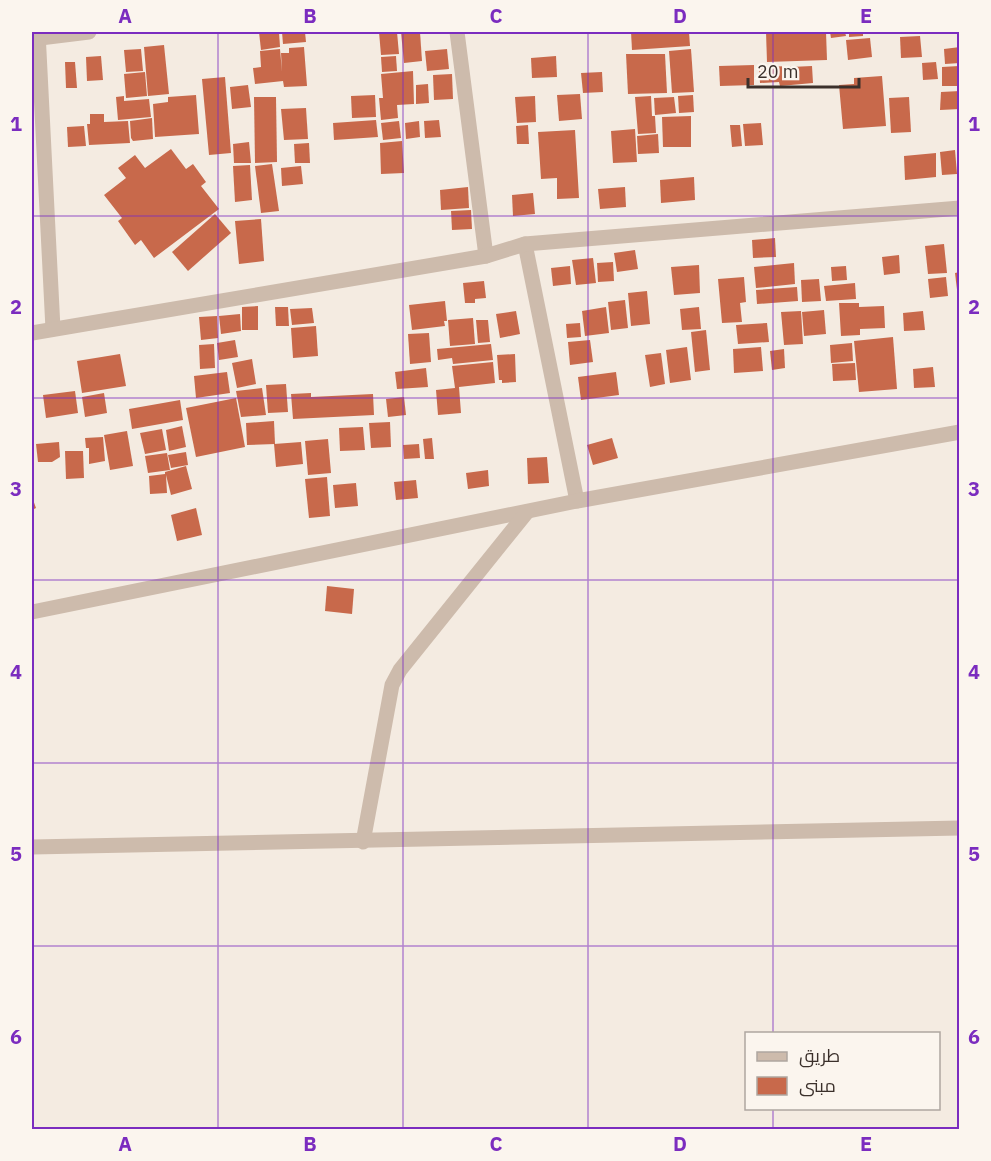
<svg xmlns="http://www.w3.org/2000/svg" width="991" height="1161" font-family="'IBM Plex Sans',Cairo,sans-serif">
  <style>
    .building { fill: #c8694b }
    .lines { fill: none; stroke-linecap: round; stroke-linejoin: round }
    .minor { stroke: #cdbbac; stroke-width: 15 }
    .grid { fill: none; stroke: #7b2cbf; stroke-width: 1.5; stroke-opacity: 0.55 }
    .neatline { fill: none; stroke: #7b2cbf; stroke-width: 2 }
    .grid-label { font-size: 20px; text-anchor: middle; font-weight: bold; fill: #7b2cbf }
  </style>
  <rect width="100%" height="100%" fill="#f4ebe1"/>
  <!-- building -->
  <g class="building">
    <path d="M259 32H279L280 47 261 50Z"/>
    <path d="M282 32H305L306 42 283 44Z"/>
    <path d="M379 32H397L399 54 381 55Z"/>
    <path d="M401 32H420L422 61 404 63Z"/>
    <path d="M631 32H689L690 46 632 50Z"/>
    <path d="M766 32H826L827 60 767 62Z"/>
    <path d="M830 32H845L846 36 831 38Z"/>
    <path d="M849 32H863V36L849 37Z"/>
    <path d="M920 36 922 57 901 58 900 37Z"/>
    <path d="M870 38 872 57 848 60 846 40Z"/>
    <path d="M164 45 169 94 148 96 144 47Z"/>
    <path d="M304 47 307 86 284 87 283 81 255 84 253 68 261 67 260 51 280 49 282 72 281 53H289V48Z"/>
    <path d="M960 47V63L945 64 944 49Z"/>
    <path d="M141 49 143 71 126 72 124 50Z"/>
    <path d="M447 49 449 69 427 71 425 51Z"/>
    <path d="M691 49 694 92 672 93 669 51Z"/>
    <path d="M626 54H665L667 93 628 94Z"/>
    <path d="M101 56 103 80 87 81 86 57Z"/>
    <path d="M396 56 397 71 382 72 381 57Z"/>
    <path d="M556 56 557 77 532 78 531 58Z"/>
    <path d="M65 62H75L77 88H66Z"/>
    <path d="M936 62 938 79 923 80 922 63Z"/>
    <path d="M754 65V85L720 86 719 66Z"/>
    <path d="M790 66 791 67 812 66 813 83 780 86 779 82 760 83 759 67Z"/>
    <path d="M959 66V86H942V67Z"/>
    <path d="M413 71 414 104 397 105 398 118 381 120 379 98H383L381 74Z"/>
    <path d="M145 72 147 96 126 98 124 74Z"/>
    <path d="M602 72 603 92 583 93 581 73Z"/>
    <path d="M452 74 453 99 434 100 433 75Z"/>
    <path d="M882 76 886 126 843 129 839 85 854 84V78Z"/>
    <path d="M225 77 231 153 209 155 202 79Z"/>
    <path d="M428 84 429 103 416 104V85Z"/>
    <path d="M248 85 251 107 232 109 230 87Z"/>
    <path d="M960 91V109L940 110 941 92Z"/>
    <path d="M580 94 582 119 559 121 557 95Z"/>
    <path d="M196 95 199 134 155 137 153 104 168 102V97Z"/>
    <path d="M375 95 376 117 352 118 351 96Z"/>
    <path d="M693 95 694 112 679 113 678 96Z"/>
    <path d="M124 96V101L149 99 151 117 118 120 116 97Z"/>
    <path d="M535 96 536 122 517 123 515 97Z"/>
    <path d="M651 96 652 116H655L656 133 638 134 635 97Z"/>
    <path d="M254 97H276L277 162 255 163Z"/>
    <path d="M674 97 676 113 655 115 654 98Z"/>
    <path d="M909 97 911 132 891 133 889 98Z"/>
    <path d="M306 108 308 139 284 140 281 109Z"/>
    <path d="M90 114H104V122L128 121 130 143 89 145 87 124H90Z"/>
    <path d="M691 116V147H663L662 117Z"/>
    <path d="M152 118 153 139 133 141 131 138 130 121Z"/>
    <path d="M376 120 378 137 334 140 333 123Z"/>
    <path d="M439 120 441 137 425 138 424 121Z"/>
    <path d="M399 121 401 138 383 140 381 123Z"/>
    <path d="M419 121 420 137 406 139 405 123Z"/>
    <path d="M761 123 763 145 745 146 743 124Z"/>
    <path d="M528 125 529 144H517L516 126Z"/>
    <path d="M730 125H740L742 146 732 147Z"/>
    <path d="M84 126 86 146 68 147 67 127Z"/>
    <path d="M635 129 637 162 613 163 611 131Z"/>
    <path d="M575 130 579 198 557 199V178L541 179 538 132Z"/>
    <path d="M658 134 659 153 638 154 637 136Z"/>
    <path d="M402 141 404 173 381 174 380 143Z"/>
    <path d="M249 142 251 163H234L233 144Z"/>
    <path d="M309 143 310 163H295L294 144Z"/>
    <path d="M171 149 186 169 193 164 206 182 201 186 219 209 154 258 141 240 135 245 118 221 122 218 104 195 126 178 118 168 135 155 145 168Z"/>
    <path d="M955 150 957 174 942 175 940 152Z"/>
    <path d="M936 153V177L905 180 904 156Z"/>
    <path d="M272 164 279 211 261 213 255 166Z"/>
    <path d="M250 165 252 200 235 202 233 166Z"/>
    <path d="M301 166 303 184 282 186 281 168Z"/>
    <path d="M694 177 695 200 661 203 660 180Z"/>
    <path d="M468 187 469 208 441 210 440 190Z"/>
    <path d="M625 187 626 207 600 209 598 189Z"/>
    <path d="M533 193 535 214 513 216 512 195Z"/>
    <path d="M471 210 472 229 452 230 451 211Z"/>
    <path d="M215 214 231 233 188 271 172 252Z"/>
    <path d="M261 219 264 261 239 264 235 221Z"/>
    <path d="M775 238 776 257 753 258 752 240Z"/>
    <path d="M944 244 947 273 928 274 925 246Z"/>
    <path d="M635 250 638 269 617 272 614 253Z"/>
    <path d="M899 255 900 273 884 275 882 257Z"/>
    <path d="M593 258 596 283 576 285 572 260Z"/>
    <path d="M613 262 614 281 598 282 597 263Z"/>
    <path d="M794 263 795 284 756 288 754 267Z"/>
    <path d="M699 265 700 293 674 295 671 267Z"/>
    <path d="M570 266 571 284 553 286 551 268Z"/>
    <path d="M846 266 847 280 832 281 831 267Z"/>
    <path d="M960 272V298H958L955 273Z"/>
    <path d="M744 277 746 302 740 303 742 322 722 323 718 279Z"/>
    <path d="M946 277 948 296 930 298 928 279Z"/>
    <path d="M819 279 821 301 802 302 801 280Z"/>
    <path d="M484 281 486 298 475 299V303H465L463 283Z"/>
    <path d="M855 283 856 299 826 301 824 286Z"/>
    <path d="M797 287 798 301 757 304 756 290Z"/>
    <path d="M647 291 650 324 631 326 628 293Z"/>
    <path d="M625 300 628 328 611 330 608 302Z"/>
    <path d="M445 301 447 321H444L445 326 412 330 409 305Z"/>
    <path d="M839 303H859V307L884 306 885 328 860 329V335L841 336Z"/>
    <path d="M258 306V330H242V307Z"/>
    <path d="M275 307H288L289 326H276Z"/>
    <path d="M606 307 609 333 585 336 582 311Z"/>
    <path d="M699 307 701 329 682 330 680 309Z"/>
    <path d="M312 308 314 323 292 325 290 309Z"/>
    <path d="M824 310 826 334 804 336 802 312Z"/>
    <path d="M516 311 520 334 500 338 496 314Z"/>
    <path d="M801 311 803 344 784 345 781 312Z"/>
    <path d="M923 311 925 330 904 331 903 313Z"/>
    <path d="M240 314 241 331 221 334 219 316Z"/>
    <path d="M217 316 218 338 201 340 199 317Z"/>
    <path d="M473 318 475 344 450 346 448 320Z"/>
    <path d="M476 320H488L490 342 478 343Z"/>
    <path d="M580 323 581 337 567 338 566 324Z"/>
    <path d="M767 323 769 342 738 344 736 325Z"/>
    <path d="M316 326 318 356 293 358 291 328Z"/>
    <path d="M706 330 710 370 695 372 691 332Z"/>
    <path d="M429 333 431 362 410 364 408 334Z"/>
    <path d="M893 337 897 389 859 392 854 341Z"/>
    <path d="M235 340 238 357 219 360 217 343Z"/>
    <path d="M590 340 593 362 570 365 568 342Z"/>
    <path d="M852 343 853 361 831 363 830 345Z"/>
    <path d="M214 344 215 368 200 369 199 345Z"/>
    <path d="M491 344 493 360 453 364 452 358 438 360 437 349Z"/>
    <path d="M687 347 691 380 670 383 666 350Z"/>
    <path d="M761 347 763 371 734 373 733 349Z"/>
    <path d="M784 349 785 368 772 370 770 351Z"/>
    <path d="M661 353 665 384 650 387 645 355Z"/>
    <path d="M120 354 126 386 82 393 77 361Z"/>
    <path d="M515 354 516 382 502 383V380H499L497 355Z"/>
    <path d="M252 359 256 384 237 388 232 363Z"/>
    <path d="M493 362 495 383 459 387 461 413 438 415 436 390 455 388 452 366Z"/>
    <path d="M855 363 856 380 833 381 832 364Z"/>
    <path d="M933 367 935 387 914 388 913 369Z"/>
    <path d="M426 368 428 387 397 389 395 372Z"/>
    <path d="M227 372 230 393 196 398 194 376Z"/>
    <path d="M616 372 619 395 581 400 578 377Z"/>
    <path d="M286 384 288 412 268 413 266 385Z"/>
    <path d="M262 388 266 415 241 417 236 391Z"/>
    <path d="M75 391 78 413 46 418 43 395Z"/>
    <path d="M104 393 107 413 85 417 82 397Z"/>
    <path d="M311 393V397L373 394 374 415 293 419 291 394Z"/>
    <path d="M404 397 406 415 388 417 386 399Z"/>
    <path d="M236 398 245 447 196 457 186 408Z"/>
    <path d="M180 400 183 420 132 429 129 409Z"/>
    <path d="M274 421 275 444 247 445 246 423Z"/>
    <path d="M390 422 391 447 371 448 369 423Z"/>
    <path d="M182 426 186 447 169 451 166 430Z"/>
    <path d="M363 427 365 450 340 451 339 428Z"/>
    <path d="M162 429 166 450 145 454 140 433Z"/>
    <path d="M127 431 133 466 110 470 104 435Z"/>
    <path d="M103 437 105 461 89 464V448H86L85 438Z"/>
    <path d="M432 438 434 459H425L423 439Z"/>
    <path d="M612 438 618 458 593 465 587 445Z"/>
    <path d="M328 439 331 473 308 475 305 441Z"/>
    <path d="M59 442 60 457 52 462H38L36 444Z"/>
    <path d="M301 442 303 464 276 467 274 444Z"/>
    <path d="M419 444 420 458 404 459 403 445Z"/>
    <path d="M65 451H83L84 478 66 479Z"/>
    <path d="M186 452 188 465 171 468 168 455Z"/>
    <path d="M167 453 170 470 148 473 145 456Z"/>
    <path d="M547 457 549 483 528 484 527 458Z"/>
    <path d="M186 466 192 489 171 495 166 475 167 493 150 494 149 476 165 474V472Z"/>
    <path d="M488 470 489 486 468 489 466 473Z"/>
    <path d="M327 477 330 516 309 518 305 479Z"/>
    <path d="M416 480 418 498 396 500 394 482Z"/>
    <path d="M356 483 358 506 335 508 333 485Z"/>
    <path d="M32 497 36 508 32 510Z"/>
    <path d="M196 508 202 535 177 541 171 515Z"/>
    <path d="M327 586 354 589 352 614 325 611Z"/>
  </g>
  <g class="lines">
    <!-- minor -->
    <g class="minor">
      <path d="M38 32 53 329"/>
      <path d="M457 32 486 256"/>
      <path d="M32 39 89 32"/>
      <path d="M525 244 577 501"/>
      <path d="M32 333 486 256 525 244 960 208"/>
      <path d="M32 612 577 501 960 432"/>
      <path d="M363 842 392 685 400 670 527 512"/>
      <path d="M32 847 960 828"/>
    </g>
  </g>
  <!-- grid -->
  <path class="grid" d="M218 32V1130M403 32V1130M588 32V1130M773 32V1034M32 216H960M32 398H960M32 580H960M32 763H960M32 946H960M773 1108V1130"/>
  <!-- border -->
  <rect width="991" height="1161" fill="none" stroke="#fbf5ee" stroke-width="66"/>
  <!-- legend -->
  <rect x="745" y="1032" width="195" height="78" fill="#fbf5ee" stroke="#aea6a0" stroke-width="1.5"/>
  <rect x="757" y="1052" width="30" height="9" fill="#cdbbac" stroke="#aea6a0" stroke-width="1.5"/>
  <text x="799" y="1062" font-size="18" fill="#3b302b">طريق</text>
  <rect x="757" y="1077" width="30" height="18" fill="#c8694b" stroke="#aea6a0" stroke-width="1.5"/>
  <text x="799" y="1092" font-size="18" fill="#3b302b">مبنى</text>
  <!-- scale -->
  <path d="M748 78v9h111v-9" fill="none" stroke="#3b302b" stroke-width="3"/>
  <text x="757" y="78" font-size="18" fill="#3b302b" stroke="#fbf5ee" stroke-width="4.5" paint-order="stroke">20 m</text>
  <rect x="33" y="33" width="925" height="1095" class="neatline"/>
  <g class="grid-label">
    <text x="125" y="23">A</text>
    <text x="310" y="23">B</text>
    <text x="496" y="23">C</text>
    <text x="680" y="23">D</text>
    <text x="866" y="23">E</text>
    <text x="16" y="131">1</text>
    <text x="974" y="131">1</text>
    <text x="16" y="314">2</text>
    <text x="974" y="314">2</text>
    <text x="16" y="496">3</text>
    <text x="974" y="496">3</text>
    <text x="16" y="679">4</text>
    <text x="974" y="679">4</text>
    <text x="16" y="861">5</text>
    <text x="974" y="861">5</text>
    <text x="16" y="1044">6</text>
    <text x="974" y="1044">6</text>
    <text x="125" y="1151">A</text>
    <text x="310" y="1151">B</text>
    <text x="496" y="1151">C</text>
    <text x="680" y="1151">D</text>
    <text x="866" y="1151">E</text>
  </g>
</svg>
